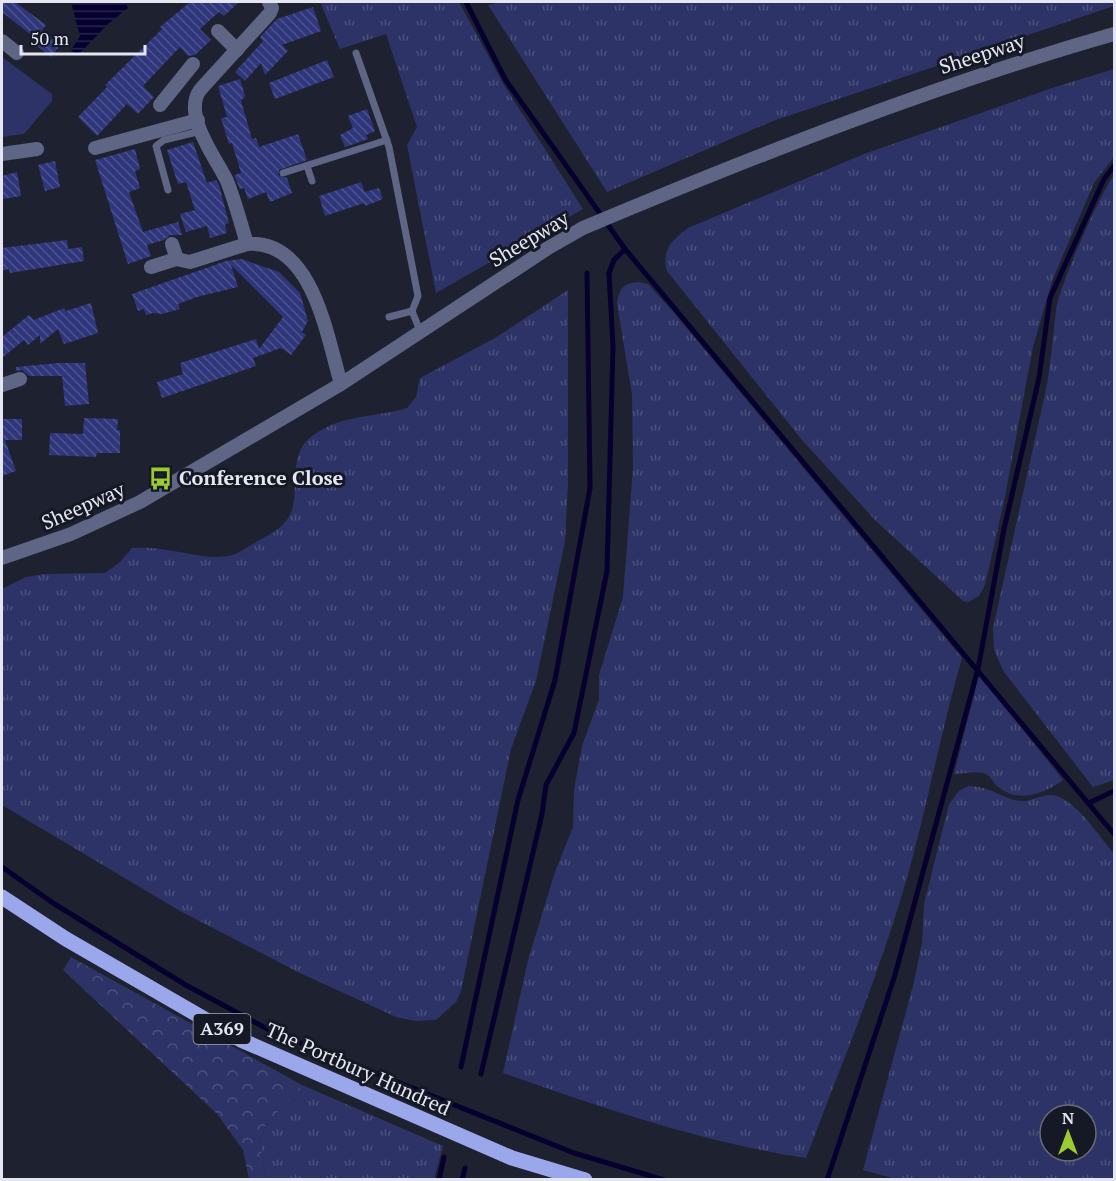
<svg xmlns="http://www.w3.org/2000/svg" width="1116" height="1181" font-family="'PT Serif',serif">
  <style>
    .grass { fill: url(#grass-tufts); fill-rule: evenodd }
    .forest { fill: url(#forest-crowns) }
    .park { fill: #2d3366 }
    .water { fill: url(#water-rules) }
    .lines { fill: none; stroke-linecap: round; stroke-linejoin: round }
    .stream { stroke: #05002e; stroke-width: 5 }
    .building { fill: url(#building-back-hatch) }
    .service { stroke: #5e6585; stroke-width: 7 }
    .minor { stroke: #5e6585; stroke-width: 14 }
    .primary { stroke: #9aa7eb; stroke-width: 15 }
    .labels { text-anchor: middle; stroke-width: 6; stroke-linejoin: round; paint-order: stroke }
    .shield { fill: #151825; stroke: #a6a9b4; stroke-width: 1.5 }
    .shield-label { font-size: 18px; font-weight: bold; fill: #e4e7f1 }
    .street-label { font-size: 20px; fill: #e4e7f1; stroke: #151825 }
    .poi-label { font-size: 20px; font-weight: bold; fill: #e4e7f1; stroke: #151825; text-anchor: start }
  </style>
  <defs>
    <pattern id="grass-tufts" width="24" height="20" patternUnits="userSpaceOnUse" patternTransform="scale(1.5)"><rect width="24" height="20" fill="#2d3366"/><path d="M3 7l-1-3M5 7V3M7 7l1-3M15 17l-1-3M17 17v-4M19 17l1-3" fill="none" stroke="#4b517c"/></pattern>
    <pattern id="forest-crowns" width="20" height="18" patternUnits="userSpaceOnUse" patternTransform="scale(1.5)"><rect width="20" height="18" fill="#2d3366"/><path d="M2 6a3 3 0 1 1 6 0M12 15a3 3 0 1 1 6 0" fill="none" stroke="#4b517c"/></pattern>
    <pattern id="water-rules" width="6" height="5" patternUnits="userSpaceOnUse" patternTransform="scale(1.5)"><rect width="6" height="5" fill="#05002e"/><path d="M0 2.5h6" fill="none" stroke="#29254d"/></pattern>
    <pattern id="building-back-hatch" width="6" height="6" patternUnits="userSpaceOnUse" patternTransform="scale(1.5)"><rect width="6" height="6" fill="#2f367b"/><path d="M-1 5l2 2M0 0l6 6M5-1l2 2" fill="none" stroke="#4d538e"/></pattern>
  </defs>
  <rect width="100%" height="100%" fill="#1e212f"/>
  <!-- grass -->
  <g class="grass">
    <path d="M320 2H459L504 85 583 209 436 293 407 145 417 127 386 34 340 49Z"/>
    <path d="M500 2H1114V6L773 121 607 192 488 5Z"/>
    <path d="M1114 69V157L1094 183 1052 281 1033 347 1004 502 985 585 979 596 968 602 963 601 875 520 802 440 667 271C661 250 672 240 688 228L864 154 1052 88Z"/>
    <path d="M1114 175V780L1093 787 1004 672 994 650 993 628 1045 394C1051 366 1052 339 1056 311 1058 288 1100 194 1114 175Z"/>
    <path d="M638 282 648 284 675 314 962 658C944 720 932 782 916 844 889 951 845 1055 806 1158 701 1142 603 1108 503 1073L528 960 555 872 573 827 574 790 582 746 599 699V675L623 597 633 468 632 395 617 303C620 288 622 284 638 282Z"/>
    <path d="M568 290V483L565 541 536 681 511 749 461 991 456 1002 436 1020 415 1021 396 1017 302 974 180 911 2 805V589L26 577 44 574 105 573 120 562 132 548C164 544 207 563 232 555 240 553 248 546 256 542 267 536 278 531 286 521 305 498 283 458 312 436 342 414 373 418 407 408L416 397 420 378 495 338Z"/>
    <path d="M979 675 1063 780C1044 794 1017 804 997 786 992 781 991 775 983 773 975 771 963 774 954 774Z"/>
    <path d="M968 786C991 786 1002 799 1020 801 1031 802 1042 794 1052 795 1074 797 1100 837 1114 854V1179L899 1180 863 1170 914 982 922 943 924 904 949 804 959 791ZM1050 1115H1086V1151H1050Z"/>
    <path d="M302 1085 443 1146 434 1179 266 1180 260 1141 266 1124Z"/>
  </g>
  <!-- forest -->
  <path class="forest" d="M71 957 302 1085 266 1124 260 1141 266 1179H249L243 1150 217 1114 63 970Z"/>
  <!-- park -->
  <path class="park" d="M2 57 52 94V101L24 134 2 137Z"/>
  <!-- water -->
  <path class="water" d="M71 2H125L128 8 109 23 77 56 71 50 80 36Z"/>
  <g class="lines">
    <!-- stream -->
    <g class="stream">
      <path d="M466 2 505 79 625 249 1114 834"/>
      <path d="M1089 803 1114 791"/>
      <path d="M2 867 53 903 184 984 273 1032 574 1153 664 1180"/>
      <path d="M461 1067 518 800 555 680 590 488 587 273"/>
      <path d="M481 1074 542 814 546 785 574 733 607 571 613 346 609 273 614 260 625 249"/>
      <path d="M439 1180 444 1157"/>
      <path d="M462 1180 465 1168"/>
      <path d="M827 1180 895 975 978 669 1004 529 1039 378 1050 298 1104 179 1114 166"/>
    </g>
  </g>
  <!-- building -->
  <g class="building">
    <path d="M2 2H15L46 25 42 30 61 44 51 57 32 42 35 38 2 12Z"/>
    <path d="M190 2H239L224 16 219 12 200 29 211 40 195 55 188 56 180 47 143 86 154 97 138 114 127 104 97 136 78 117 107 87 105 85 162 29 160 27Z"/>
    <path d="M313 7 321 31 282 45 288 51 265 75 261 63 245 81 235 72 263 41 260 37 277 19Z"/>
    <path d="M327 60 334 77 275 99 269 83Z"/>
    <path d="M240 79 245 96 241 101 252 139 256 138 259 147 298 134 307 160 279 170 278 175 287 178 292 193 270 202 266 192 248 199 244 188 240 189 234 175 241 173 232 143 229 144 221 118 227 117 218 86Z"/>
    <path d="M367 109 375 131 366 135 368 139 345 147 340 135 353 128 348 116Z"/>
    <path d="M193 142 207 183 216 180 219 185 229 223 225 224 227 233 210 238 207 226 186 232 180 214 195 210 186 182 178 184 167 150Z"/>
    <path d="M135 149 140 169 135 171 140 188 129 192 143 232 178 222 182 235H170L164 240 147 245 151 256 128 264 95 160Z"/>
    <path d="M55 161 60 187 45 191 38 165Z"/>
    <path d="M17 172 21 196 3 199 2 176Z"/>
    <path d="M361 182 365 192 379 188 383 199 365 206 364 203 325 216 319 196Z"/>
    <path d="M67 240 68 249 82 247 84 261 10 273 9 269 2 271V248Z"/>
    <path d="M241 259 279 272 300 293 308 321 302 332 306 335 291 355 281 348 253 358 256 366 162 398 157 382 183 374 180 363 256 339 259 349 283 317 231 265 238 287 197 297 178 304 180 309 162 314 153 313 146 315 144 309 138 311 132 294 226 261Z"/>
    <path d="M91 303 98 333 64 344 58 329 40 344V335L28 345 24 340 2 358V337L29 315 34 320 64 308 66 311Z"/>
    <path d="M58 363H85L89 404 65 406 62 376H29L22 370 16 371V367Z"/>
    <path d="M84 418 118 419 117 430H120V453H97L96 457 49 455 50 433 83 434Z"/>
    <path d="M2 419H22V440H5L16 471 2 476Z"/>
  </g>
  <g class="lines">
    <!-- service -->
    <g class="service">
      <path d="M356 53 389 147 418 296 412 311 420 331"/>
      <path d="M307 166 312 181"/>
      <path d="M283 173 387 140"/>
      <path d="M168 190 156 146 164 140 201 131"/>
      <path d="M389 317 412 311"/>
    </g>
    <!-- minor -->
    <g class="minor">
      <path d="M269 2 272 8 270 13 200 90C182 115 216 158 227 181 235 201 241 224 247 244 313 239 327 337 341 384"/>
      <path d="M218 31 237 50"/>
      <path d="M2 41 17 53"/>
      <path d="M160 105 193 64"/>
      <path d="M95 148 198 120"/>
      <path d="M2 154 37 149"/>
      <path d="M172 244 177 259"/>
      <path d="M151 267 176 259 190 262 247 244"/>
      <path d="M2 385 20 379"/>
      <path d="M2 558 71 534 140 502 341 384 548 248 583 228C757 155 932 86 1114 34"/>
    </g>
    <!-- primary -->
    <path class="primary" d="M2 897 66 939 241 1040 512 1158 585 1180"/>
  </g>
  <!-- icons -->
  <defs>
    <symbol id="bus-bare" viewBox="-9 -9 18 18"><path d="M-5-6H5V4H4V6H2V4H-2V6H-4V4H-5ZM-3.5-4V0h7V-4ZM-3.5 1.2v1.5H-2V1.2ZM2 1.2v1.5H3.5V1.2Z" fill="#9dca30" stroke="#151825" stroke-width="2.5" paint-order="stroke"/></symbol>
  </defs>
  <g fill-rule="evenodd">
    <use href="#bus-bare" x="144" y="462" width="33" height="33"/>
  </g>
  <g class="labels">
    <!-- shield labels -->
    <rect class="shield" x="193.5" y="1014" width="57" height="30" rx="4.5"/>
    <g class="shield-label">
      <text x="222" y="1035">A369</text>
    </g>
    <!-- street labels -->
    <g class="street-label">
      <text transform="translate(982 54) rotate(-18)" y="7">Sheepway</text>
      <text transform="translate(529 239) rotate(-31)" y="7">Sheepway</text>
      <text transform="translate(83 506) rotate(-24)" y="7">Sheepway</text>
      <text transform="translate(358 1069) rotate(24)" y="7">The Portbury Hundred</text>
    </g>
    <!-- poi labels -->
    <g class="poi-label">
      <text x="179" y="485">Conference Close</text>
    </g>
  </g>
  <!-- border -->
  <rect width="1116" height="1181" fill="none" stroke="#e4e7f1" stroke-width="6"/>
  <!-- north arrow -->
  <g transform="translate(1068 1133)"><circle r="28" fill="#151825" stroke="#686b77" stroke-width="1.5"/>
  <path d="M0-4.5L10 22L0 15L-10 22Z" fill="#9dca30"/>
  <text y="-9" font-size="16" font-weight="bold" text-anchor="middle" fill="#e4e7f1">N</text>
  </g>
  <!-- scale -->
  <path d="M21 45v9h124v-9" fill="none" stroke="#e4e7f1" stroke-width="3"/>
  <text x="30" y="45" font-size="18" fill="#e4e7f1" stroke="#151825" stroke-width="4.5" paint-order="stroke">50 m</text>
</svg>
